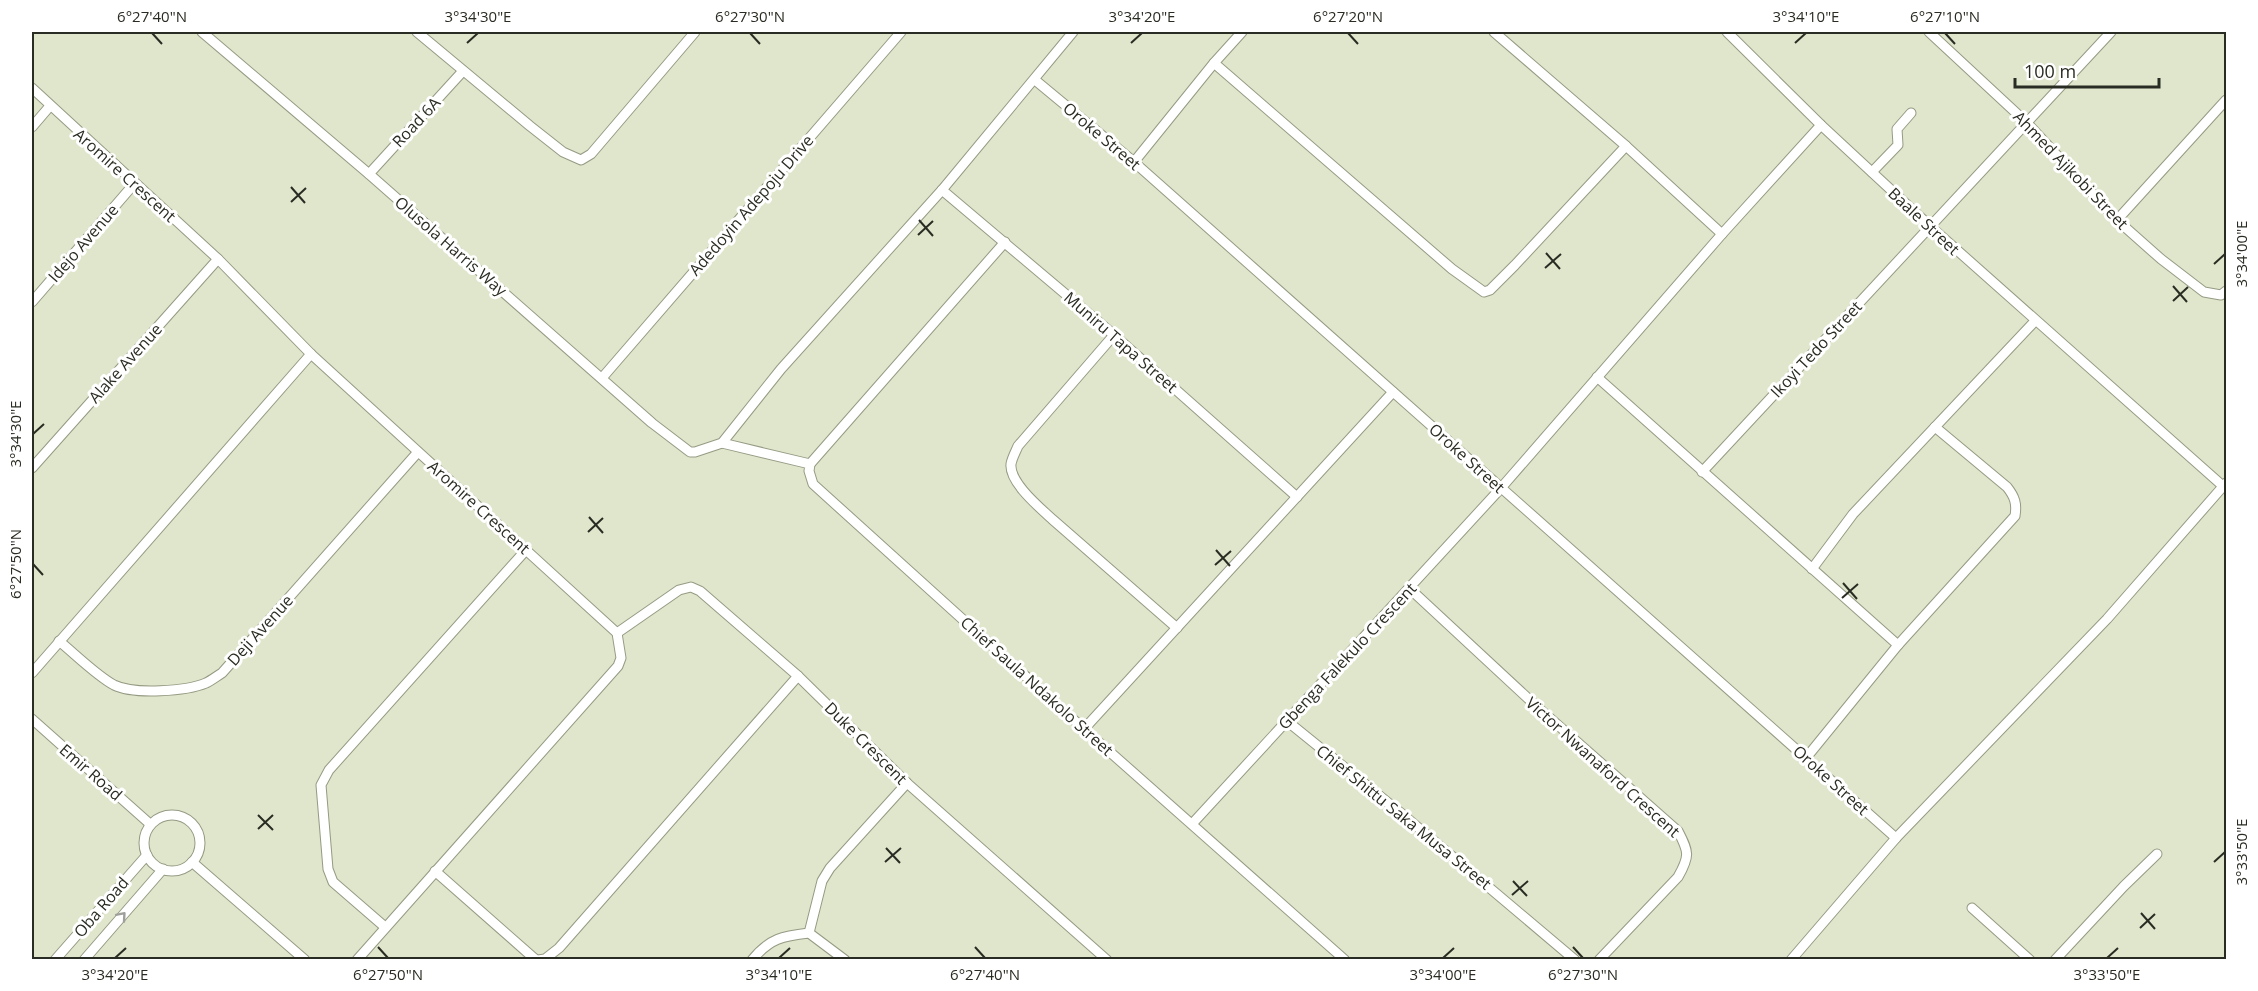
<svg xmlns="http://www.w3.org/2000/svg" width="2258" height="991" font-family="'Open Sans',sans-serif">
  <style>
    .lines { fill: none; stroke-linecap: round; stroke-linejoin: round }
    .street-casing { stroke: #959b83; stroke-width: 11 }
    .street { stroke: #fff; stroke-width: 9 }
    .oneway { stroke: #9fa09c }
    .ticks { fill: none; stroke: #292c22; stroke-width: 2 }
    .labels { text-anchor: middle; stroke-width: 6; stroke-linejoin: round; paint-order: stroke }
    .street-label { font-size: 16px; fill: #292c22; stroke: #fff }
    .neatline { fill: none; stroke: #292c22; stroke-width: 2 }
    .ticks-label { font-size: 15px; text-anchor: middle; fill: #292c22 }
  </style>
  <rect width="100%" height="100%" fill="#dfe6cc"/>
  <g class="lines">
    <defs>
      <g id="street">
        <path d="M202 32 369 174 652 423 690 452H695L722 443 781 369 942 190 1073 32"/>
        <path d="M417 32 530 126 563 152 581 160 591 154 695 32"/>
        <path d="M1494 32 1626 146 1722 234"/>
        <path d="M1727 32 1821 125 1931 227 2224 487"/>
        <path d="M1929 32 2027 123 2117 220 2161 259 2204 292 2221 295 2226 291"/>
        <path d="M1214 63 1242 32"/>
        <path d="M1035 80 1134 162 1896 838"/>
        <path d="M32 88 218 259 311 354 617 633 621 658 618 666 357 960"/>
        <path d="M32 127 50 106"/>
        <path d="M1134 162 1214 63 1452 269 1484 292 1490 290 1515 265 1626 146"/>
        <path d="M1872 172 1898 145 1897 129 1911 113"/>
        <path d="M369 174 463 71"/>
        <path d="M942 190 1114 335 1297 497"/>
        <path d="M2117 220 2226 100"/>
        <path d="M32 302 134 184"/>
        <path d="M1114 335 1018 446C1016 451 1012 458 1011 464 1009 482 1039 507 1052 519L1177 628"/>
        <path d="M1597 377 1898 645 1806 758"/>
        <path d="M602 378 901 32"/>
        <path d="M722 443 810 464 809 471 813 484 1084 729 1345 960"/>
        <path d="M810 464 1005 242"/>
        <path d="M32 468 218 259"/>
        <path d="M1702 472 2111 32"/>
        <path d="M1812 569 1853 514 2035 321"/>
        <path d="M1409 588 1534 704 1678 831C1689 852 1690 856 1678 877L1599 960"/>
        <path d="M617 633 679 590 691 587 700 591 798 676 907 783 1107 960"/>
        <path d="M59 641C75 654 97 676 114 685 134 695 187 691 206 683 212 680 217 676 222 673L418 452"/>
        <path d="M1898 645 2015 516C2017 504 2015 497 2007 487L1935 427"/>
        <path d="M32 673 311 354"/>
        <path d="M32 719 150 824"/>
        <path d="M1287 721 1402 814 1575 960"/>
        <path d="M1084 729 1393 392"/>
        <circle cx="172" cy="843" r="28"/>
        <path d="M1192 824 1501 488 1722 234 1821 125"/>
        <path d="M192 862 305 960"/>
        <path d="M435 871 536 960"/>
        <path d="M1972 908 2030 960"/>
        <path d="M385 927 333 882 328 869 321 785 329 770 526 550"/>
        <path d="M809 933 822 881 830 868 907 783"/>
        <path d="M55 960 147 855"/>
        <path d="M84 960 163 869"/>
        <path d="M538 960 545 959 559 948 798 676"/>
        <path d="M752 960C770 938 783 936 809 933L845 960"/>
        <path d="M1791 960 1896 838 2107 619 2226 483"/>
        <path d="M2055 960 2124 886 2157 854"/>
      </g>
    </defs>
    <!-- street casing -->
    <use href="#street" class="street-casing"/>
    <!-- street -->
    <use href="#street" class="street"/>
  </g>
  <!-- one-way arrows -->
  <defs><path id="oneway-chevron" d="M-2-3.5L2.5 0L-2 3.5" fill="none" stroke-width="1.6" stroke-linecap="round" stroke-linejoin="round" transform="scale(1.5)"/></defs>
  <use class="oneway" href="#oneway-chevron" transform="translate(122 916) rotate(-49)"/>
  <!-- ticks -->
  <path class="ticks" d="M152 33 162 44M750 33 760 44M1348 33 1358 44M1945 33 1955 44M467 43 478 33M1131 43 1142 33M1795 43 1806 33M291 187 305 203M291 202 306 188M919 220 933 236M918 235 933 221M1546 253 1560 269M2214 264 2225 254M1545 268 1561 254M2173 286 2187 302M2173 301 2188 287M33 434 44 424M589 517 603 533M588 532 603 518M1216 550 1230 566M33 564 43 575M1215 565 1231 551M1843 583 1857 599M1842 598 1858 584M258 815 273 830M258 829 273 815M886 848 900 863M885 862 901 848M2214 862 2225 852M1513 881 1527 896M1512 895 1528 881M2141 913 2155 929M2140 928 2155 914M378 947 388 958M975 947 985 958M1573 947 1583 958M115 958 126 948M779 958 790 948M1443 958 1454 948M2107 958 2118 948"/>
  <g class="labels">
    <!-- street labels -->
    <g class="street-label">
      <text transform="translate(416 122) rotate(-47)" y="6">Road 6A</text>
      <text transform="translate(1102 136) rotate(40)" y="6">Oroke Street</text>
      <text transform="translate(2071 170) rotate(46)" y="6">Ahmed Ajikobi Street</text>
      <text transform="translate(125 175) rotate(42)" y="6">Aromire Crescent</text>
      <text transform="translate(751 205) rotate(-49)" y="6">Adedoyin Adepoju Drive</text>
      <text transform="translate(1924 221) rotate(43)" y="6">Baale Street</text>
      <text transform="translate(83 243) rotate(-49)" y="6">Idejo Avenue</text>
      <text transform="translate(451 246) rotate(41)" y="6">Olusola Harris Way</text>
      <text transform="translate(1121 342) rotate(41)" y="6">Muniru Tapa Street</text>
      <text transform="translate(1816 349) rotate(-47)" y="6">Ikoyi Tedo Street</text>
      <text transform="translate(125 363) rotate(-48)" y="6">Alake Avenue</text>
      <text transform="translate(1467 458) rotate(42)" y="6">Oroke Street</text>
      <text transform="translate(479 507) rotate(42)" y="6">Aromire Crescent</text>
      <text transform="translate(260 630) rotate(-48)" y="6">Deji Avenue</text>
      <text transform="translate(1347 656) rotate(-47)" y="6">Gbenga Falekulo Crescent</text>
      <text transform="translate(1037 686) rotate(42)" y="6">Chief Saula Ndakolo Street</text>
      <text transform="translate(866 743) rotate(45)" y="6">Duke Crescent</text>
      <text transform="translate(1603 767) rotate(42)" y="6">Victor Nwanaford Crescent</text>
      <text transform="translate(91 772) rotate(41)" y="6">Emir Road</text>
      <text transform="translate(1831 780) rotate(42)" y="6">Oroke Street</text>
      <text transform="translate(1404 817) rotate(39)" y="6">Chief Shittu Saka Musa Street</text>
      <text transform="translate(101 907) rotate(-49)" y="6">Oba Road</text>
    </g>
  </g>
  <!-- border -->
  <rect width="2258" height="991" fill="none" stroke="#ffffff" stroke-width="66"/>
  <!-- scale -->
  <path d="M2015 78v9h144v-9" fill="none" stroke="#292c22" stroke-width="3"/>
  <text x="2024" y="78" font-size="18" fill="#292c22" stroke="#ffffff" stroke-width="4.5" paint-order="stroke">100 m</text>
  <rect x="33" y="33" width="2192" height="925" class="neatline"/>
  <g class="ticks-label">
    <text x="152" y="22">6°27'40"N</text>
    <text x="478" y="22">3°34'30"E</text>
    <text x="750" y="22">6°27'30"N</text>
    <text x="1142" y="22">3°34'20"E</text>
    <text x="1348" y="22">6°27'20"N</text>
    <text x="1806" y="22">3°34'10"E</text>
    <text x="1945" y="22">6°27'10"N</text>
    <text transform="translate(2242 254) rotate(-90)" y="5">3°34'00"E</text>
    <text transform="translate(16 434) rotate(-90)" y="5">3°34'30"E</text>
    <text transform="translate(16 564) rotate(-90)" y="5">6°27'50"N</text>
    <text transform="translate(2242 852) rotate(-90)" y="5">3°33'50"E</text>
    <text x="115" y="980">3°34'20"E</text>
    <text x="388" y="980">6°27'50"N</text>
    <text x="779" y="980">3°34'10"E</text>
    <text x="985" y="980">6°27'40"N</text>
    <text x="1443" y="980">3°34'00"E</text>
    <text x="1583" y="980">6°27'30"N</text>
    <text x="2107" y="980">3°33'50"E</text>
  </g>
</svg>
